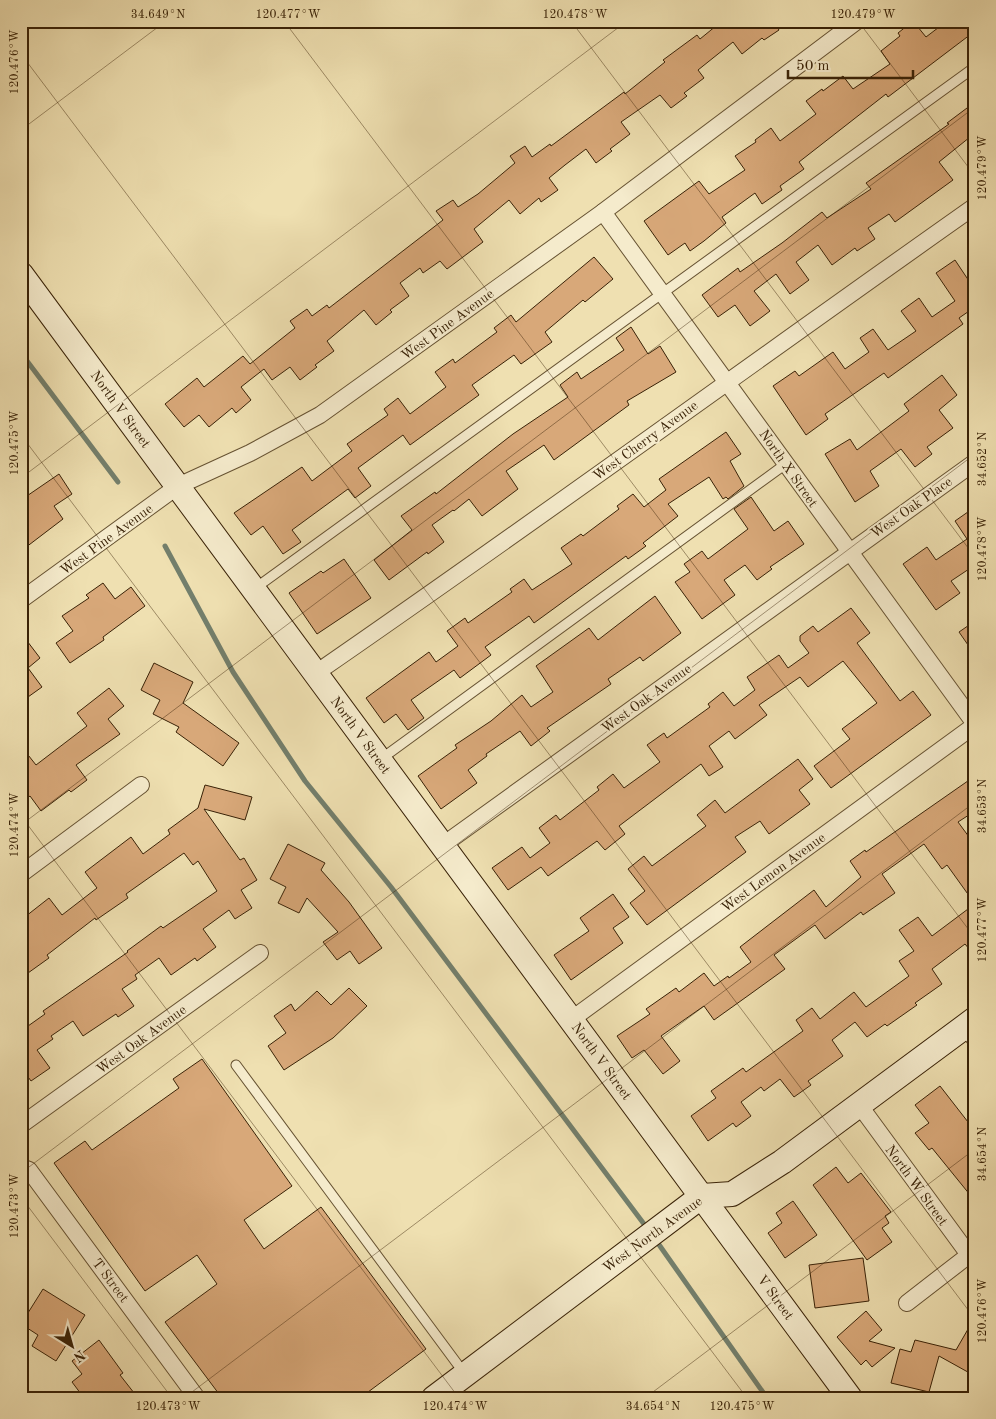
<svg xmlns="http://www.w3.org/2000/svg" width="996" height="1419" font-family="'Old Standard TT',serif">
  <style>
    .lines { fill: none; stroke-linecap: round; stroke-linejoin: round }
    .stream { stroke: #737f6c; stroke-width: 5 }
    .building { fill: #d8a879; stroke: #392207 }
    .lane-casing { stroke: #665232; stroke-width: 11 }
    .street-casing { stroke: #665232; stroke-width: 18 }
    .secondary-casing { stroke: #392207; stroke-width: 26 }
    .lane { stroke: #f5ebcc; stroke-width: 9 }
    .street { stroke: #f5ebcc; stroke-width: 16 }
    .secondary { stroke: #f5ebcc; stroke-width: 24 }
    .ticks { fill: none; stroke: #392207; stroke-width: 1; stroke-opacity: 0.45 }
    .labels { text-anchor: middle; stroke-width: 4; stroke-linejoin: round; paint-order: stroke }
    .street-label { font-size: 14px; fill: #392207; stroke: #f5ebcc }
    .neatline { fill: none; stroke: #392207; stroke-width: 2 }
    .ticks-label { font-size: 12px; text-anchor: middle; fill: #392207 }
  </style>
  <rect width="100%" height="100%" fill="#efe0b1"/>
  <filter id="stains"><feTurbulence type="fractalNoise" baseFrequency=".004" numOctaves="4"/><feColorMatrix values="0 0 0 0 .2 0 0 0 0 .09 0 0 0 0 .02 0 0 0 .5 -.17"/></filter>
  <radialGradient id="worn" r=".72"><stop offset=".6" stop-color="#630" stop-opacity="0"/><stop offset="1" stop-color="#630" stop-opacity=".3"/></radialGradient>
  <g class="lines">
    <!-- stream -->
    <g class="stream">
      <path d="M21 353 118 482"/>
      <path d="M165 546 233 672 305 781 391 887 647 1228"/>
      <path d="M655 1239 767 1398"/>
    </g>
  </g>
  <!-- building -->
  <g class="building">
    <path d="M722 21H773L779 30 764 40 762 38 742 54 733 42 698 70 704 78 684 93 687 96 671 108 660 95 621 122 630 134 610 149 612 151 596 163 586 149 565 165 549 178 558 190 541 202 539 198 520 214 509 200 474 229 483 242 447 269 440 261 423 273 420 268 400 283 409 296 390 310 392 312 376 325 364 310 327 341 334 351 315 365 317 367 300 380 290 367 272 380 264 369 241 387 251 400 236 413 232 408 209 427 199 415 184 427 165 404 197 378 204 387 243 356 250 364 295 328 290 321 307 309 312 316 327 305 329 308 443 220 436 211 453 200 458 207 478 194 515 163 510 156 525 146 532 157 550 144 551 146 624 92 625 94 665 62 663 60 697 35 700 39Z"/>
    <path d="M913 21 926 37 947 21H975V31L888 97 886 94 799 162 804 169 780 186 782 190 762 204 755 193 722 217 726 223 704 241 690 251 685 243 668 255 644 221 699 181 709 194 745 170 735 156 756 142 755 140 771 128 780 141 816 114 806 101 822 89 823 91 843 76 853 89 890 64 881 51 900 36 898 33Z"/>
    <path d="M975 102V133L939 162 953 180 895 222 889 214 868 228 875 239 857 251 855 248 832 265 818 245 796 262 809 280 790 294 776 274 754 291 770 311 750 326 735 305 718 317 702 295 738 268 740 272 782 243 822 212 827 218 871 189 866 183 949 124 947 123Z"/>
    <path d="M594 257 613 279 585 302 583 300 545 332 552 342 521 364 514 355 472 385 479 395 410 445 403 435 358 468 371 486 355 498 348 489 292 530 301 542 283 554 263 526 251 535 234 513 302 467 312 481 352 451 347 444 388 415 384 409 398 398 410 414 446 387 435 372 453 359 455 363 497 332 494 328 511 315 516 322Z"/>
    <path d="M955 260 969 281 975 277V307L959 318 963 324 888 378 884 373 825 414 828 419 806 435 773 386 795 371 799 376 833 352 845 369 869 352 860 338 873 329 888 350 916 331 901 311 919 298 932 317 955 301 936 273Z"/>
    <path d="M631 327 648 354 660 346 676 372 627 401 629 405 554 460 544 445 506 471 518 489 482 516 469 499 454 511 453 510 432 525 444 542 428 554 427 552 389 580 374 560 412 530 401 516 435 492 436 494 513 434 568 397 560 385 577 372 581 379 624 350 616 338Z"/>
    <path d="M942 375 957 395 939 410 953 428 927 447 932 454 915 467 901 449 870 471 879 486 855 502 825 454 850 439 857 450 909 411 904 404Z"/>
    <path d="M726 432 741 454 730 461 744 486 728 499 726 497 723 499 709 477 668 504 678 516 643 543 646 546 628 559 626 556 534 623 529 616 485 647 491 655 460 678 454 670 411 700 424 718 408 730 396 714 384 723 366 698 429 652 436 662 458 646 447 631 465 618 468 623 512 592 510 589 524 579 532 590 572 564 561 548 581 534 583 536 619 509 617 506 633 494 644 507 666 490 659 479Z"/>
    <path d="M59 474 72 494 54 506 63 519 21 551V500Z"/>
    <path d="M751 497 774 531 788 521 804 544 770 567 772 569 757 580 745 565 724 580 735 595 702 619 675 582 690 572 684 564 702 551 708 559 748 529 734 509Z"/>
    <path d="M975 507V565L951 581 960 593 936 610 903 564 927 547 936 560 967 539 955 521Z"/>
    <path d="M344 559 371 598 317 634 289 593 321 571 323 573Z"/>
    <path d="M103 583 115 599 131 587 145 606 103 637 104 640 70 663 56 643 73 631 62 616 89 598 86 595Z"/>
    <path d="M655 596 681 633 643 661 640 657 608 679 611 684 547 728 550 731 531 746 520 731 486 754 487 756 468 770 477 783 441 809 418 776 457 748 455 745 491 721 522 695 531 707 553 692 536 666 589 628 598 640Z"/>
    <path d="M851 608 870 633 857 643 900 701 913 691 931 715 831 788 814 766 850 739 842 729 877 703 843 661 808 687 800 677 759 705 767 715 735 739 729 731 709 746 723 767 709 776 701 764 619 826 625 834 605 850 597 841 548 876 541 867 508 890 492 868 522 847 530 858 550 843 539 828 556 815 560 820 599 790 597 787 613 774 624 788 660 762 647 745 664 733 667 738 710 707 708 704 723 692 734 706 755 690 747 677 779 655 788 668 809 653 800 641V636L813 626 818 632Z"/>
    <path d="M975 621V655L959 632Z"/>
    <path d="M21 633 40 658 28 668 42 687 21 702Z"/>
    <path d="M154 663 193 682 183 703 239 743 223 766 176 732 179 727 153 714 160 700 141 690Z"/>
    <path d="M109 688 124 706 108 719 120 734 76 765 87 780 71 792 69 790 41 811 30 796 21 803V746L36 765 87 726 77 713Z"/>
    <path d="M798 759 813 779 799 790 810 804 769 834 760 821 735 837 746 852 647 925 630 903 645 891 628 869 644 856 652 866 706 826 697 815 715 800 725 813Z"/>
    <path d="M975 776V811L958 822 975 845V904L947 865 942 869 924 844 882 874 895 893 863 915 861 912 825 939 815 925 774 955 785 969 749 995 714 1020 704 1006 661 1036 680 1061 663 1074 644 1050 632 1058 617 1036 650 1014 646 1009 676 988 679 992 704 973 714 986 728 976 729 978 751 962 740 947 814 890 826 907 861 877 850 861 865 850 866 852Z"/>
    <path d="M205 785 252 797 245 820 204 809 240 860 244 858 257 880 241 890 252 908 235 919 229 910 203 929 216 947 197 961 195 958 171 975 159 958 135 975 137 979 122 989 134 1006 118 1017 116 1014 83 1036 73 1021 51 1036 53 1039 37 1050 50 1068 31 1081 21 1067V1031L45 1014 43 1011 128 952 127 951 161 926 163 928 217 891 198 861 193 865 184 853 126 894 128 898 96 920 95 918 47 955 49 958 21 978V920L49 898 62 915 97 888 85 872 131 837 143 854 170 834 168 830 198 808Z"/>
    <path d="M288 844 325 863 321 870 349 902 382 948 359 964 350 951 337 960 323 942 338 932 307 898 299 913 278 903 286 887 270 879Z"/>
    <path d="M613 894 629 917 613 928 623 943 571 980 554 955 589 931 580 918Z"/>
    <path d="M968 909 975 918V956L965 944 932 969 942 984 915 1003 917 1005 887 1026 885 1024 867 1037 855 1022 832 1040 843 1056 808 1081 811 1085 794 1097 780 1079 764 1091 761 1087 741 1102 751 1116 736 1127 733 1123 708 1141 691 1116 716 1098 711 1091 743 1068 746 1072 803 1031 796 1020 812 1008 820 1019 854 992 866 1007 909 976 899 961 914 951 899 930 918 917 932 936Z"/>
    <path d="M349 988 367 1006 333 1038 284 1070 268 1046 286 1033 274 1016 291 1004 295 1011 317 991 331 1005Z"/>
    <path d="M202 1059 292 1186 244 1220 264 1249 321 1207 426 1349 360 1398H222L165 1322 217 1284 197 1255 145 1291 54 1163 85 1141 92 1150 179 1088 173 1079Z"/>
    <path d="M940 1086 975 1131V1201L932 1148 929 1150 915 1133 929 1123 915 1105Z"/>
    <path d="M836 1167 848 1183 861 1173 891 1212 885 1216 889 1223 882 1228 892 1242 867 1260 813 1185Z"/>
    <path d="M793 1201 817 1235 785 1258 768 1233 782 1223 776 1213Z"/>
    <path d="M863 1258 869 1301 815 1308 809 1265Z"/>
    <path d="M43 1289 85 1315 56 1361 32 1346 38 1335 21 1324Z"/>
    <path d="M866 1311 882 1330 869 1341 895 1348 872 1367 866 1360 861 1365 837 1337Z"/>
    <path d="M975 1317V1376L939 1356 929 1392 891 1383 900 1349 911 1352 915 1340 956 1350Z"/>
    <path d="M99 1340 123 1373 120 1375 138 1398H84L72 1382 82 1374 72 1361Z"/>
  </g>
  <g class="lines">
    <defs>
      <g id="lane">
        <path d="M254 589 975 67"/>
        <path d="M381 759 787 463"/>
        <path d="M963 1029 975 1045"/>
        <path d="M236 1065 464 1373"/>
      </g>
      <g id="street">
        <path d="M603 212 975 724"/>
        <path d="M21 600 178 486 250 453 320 415 603 212 857 21"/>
        <path d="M316 673C538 520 755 361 975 206"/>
        <path d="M443 845 975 462"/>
        <path d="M21 874 141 785"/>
        <path d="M572 1019 975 725"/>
        <path d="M860 1106 975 1263"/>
        <path d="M21 1125 260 953"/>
        <path d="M21 1167 29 1170 197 1398"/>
        <path d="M907 1303 969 1255"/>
      </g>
      <g id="secondary">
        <path d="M21 274 850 1398"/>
        <path d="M434 1398 702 1196 732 1194 782 1162 975 1019"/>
      </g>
    </defs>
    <!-- lane casing -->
    <use href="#lane" class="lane-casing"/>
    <!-- street casing -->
    <use href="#street" class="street-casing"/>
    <!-- secondary casing -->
    <use href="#secondary" class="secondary-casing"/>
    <!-- lane -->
    <use href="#lane" class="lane"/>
    <!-- street -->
    <use href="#street" class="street"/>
    <!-- secondary -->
    <use href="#secondary" class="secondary"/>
  </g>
  <!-- ticks -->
  <path class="ticks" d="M284 21 975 938M571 21 975 557M858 21 975 176M21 54 975 1319M21 130 166 21M21 435 747 1398M21 478 627 21M21 816 459 1398M21 825 975 107M21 1173 975 454M21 1197 172 1398M184 1398 975 802M645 1398 975 1149"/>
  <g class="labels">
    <!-- street labels -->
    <g class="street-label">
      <text transform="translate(447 324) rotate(-36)" y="5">West Pine Avenue</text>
      <text transform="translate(121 409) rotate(54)" y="5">North V Street</text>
      <text transform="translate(645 440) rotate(-36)" y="5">West Cherry Avenue</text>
      <text transform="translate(789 468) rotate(55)" y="5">North X Street</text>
      <text transform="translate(911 507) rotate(-35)" y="5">West Oak Place</text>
      <text transform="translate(106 539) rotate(-36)" y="5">West Pine Avenue</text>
      <text transform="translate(646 698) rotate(-36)" y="5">West Oak Avenue</text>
      <text transform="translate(361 735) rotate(54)" y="5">North V Street</text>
      <text transform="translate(773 872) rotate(-36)" y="5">West Lemon Avenue</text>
      <text transform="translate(141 1039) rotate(-36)" y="5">West Oak Avenue</text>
      <text transform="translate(602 1061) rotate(54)" y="5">North V Street</text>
      <text transform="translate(917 1185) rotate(54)" y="5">North W Street</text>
      <text transform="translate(652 1234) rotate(-36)" y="5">West North Avenue</text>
      <text transform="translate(111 1280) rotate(53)" y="5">T Street</text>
      <text transform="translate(776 1297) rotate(54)" y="5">V Street</text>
    </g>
  </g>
  <!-- margin -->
  <rect width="996" height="1419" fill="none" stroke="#efe0b1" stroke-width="55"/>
  <!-- north arrow -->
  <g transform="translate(72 1346) rotate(143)" stroke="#f5ebcc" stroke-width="4" paint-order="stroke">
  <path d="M0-4L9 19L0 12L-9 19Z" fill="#392207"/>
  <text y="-8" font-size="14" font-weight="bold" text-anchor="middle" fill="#392207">N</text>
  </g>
  <!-- scale -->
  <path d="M788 70v8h125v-8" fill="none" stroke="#392207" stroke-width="2.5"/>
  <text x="796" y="70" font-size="15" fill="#392207" stroke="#f5ebcc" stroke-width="4" paint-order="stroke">50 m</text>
  <rect x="28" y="28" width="940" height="1364" class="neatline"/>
  <g class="ticks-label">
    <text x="158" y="18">34.649°N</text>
    <text x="288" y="18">120.477°W</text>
    <text x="575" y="18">120.478°W</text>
    <text x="863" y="18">120.479°W</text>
    <text transform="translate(14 62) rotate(-90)" y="4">120.476°W</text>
    <text transform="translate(982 168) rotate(-90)" y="4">120.479°W</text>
    <text transform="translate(14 443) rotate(-90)" y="4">120.475°W</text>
    <text transform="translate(982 459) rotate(-90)" y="4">34.652°N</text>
    <text transform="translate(982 549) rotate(-90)" y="4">120.478°W</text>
    <text transform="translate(982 806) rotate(-90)" y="4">34.653°N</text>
    <text transform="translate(14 825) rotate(-90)" y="4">120.474°W</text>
    <text transform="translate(982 930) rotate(-90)" y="4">120.477°W</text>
    <text transform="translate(982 1154) rotate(-90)" y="4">34.654°N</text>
    <text transform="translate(14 1206) rotate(-90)" y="4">120.473°W</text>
    <text transform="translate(982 1311) rotate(-90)" y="4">120.476°W</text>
    <text x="168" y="1410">120.473°W</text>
    <text x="455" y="1410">120.474°W</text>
    <text x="653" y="1410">34.654°N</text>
    <text x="742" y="1410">120.475°W</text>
  </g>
  <rect width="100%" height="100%" filter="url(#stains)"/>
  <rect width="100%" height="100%" fill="url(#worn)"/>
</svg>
